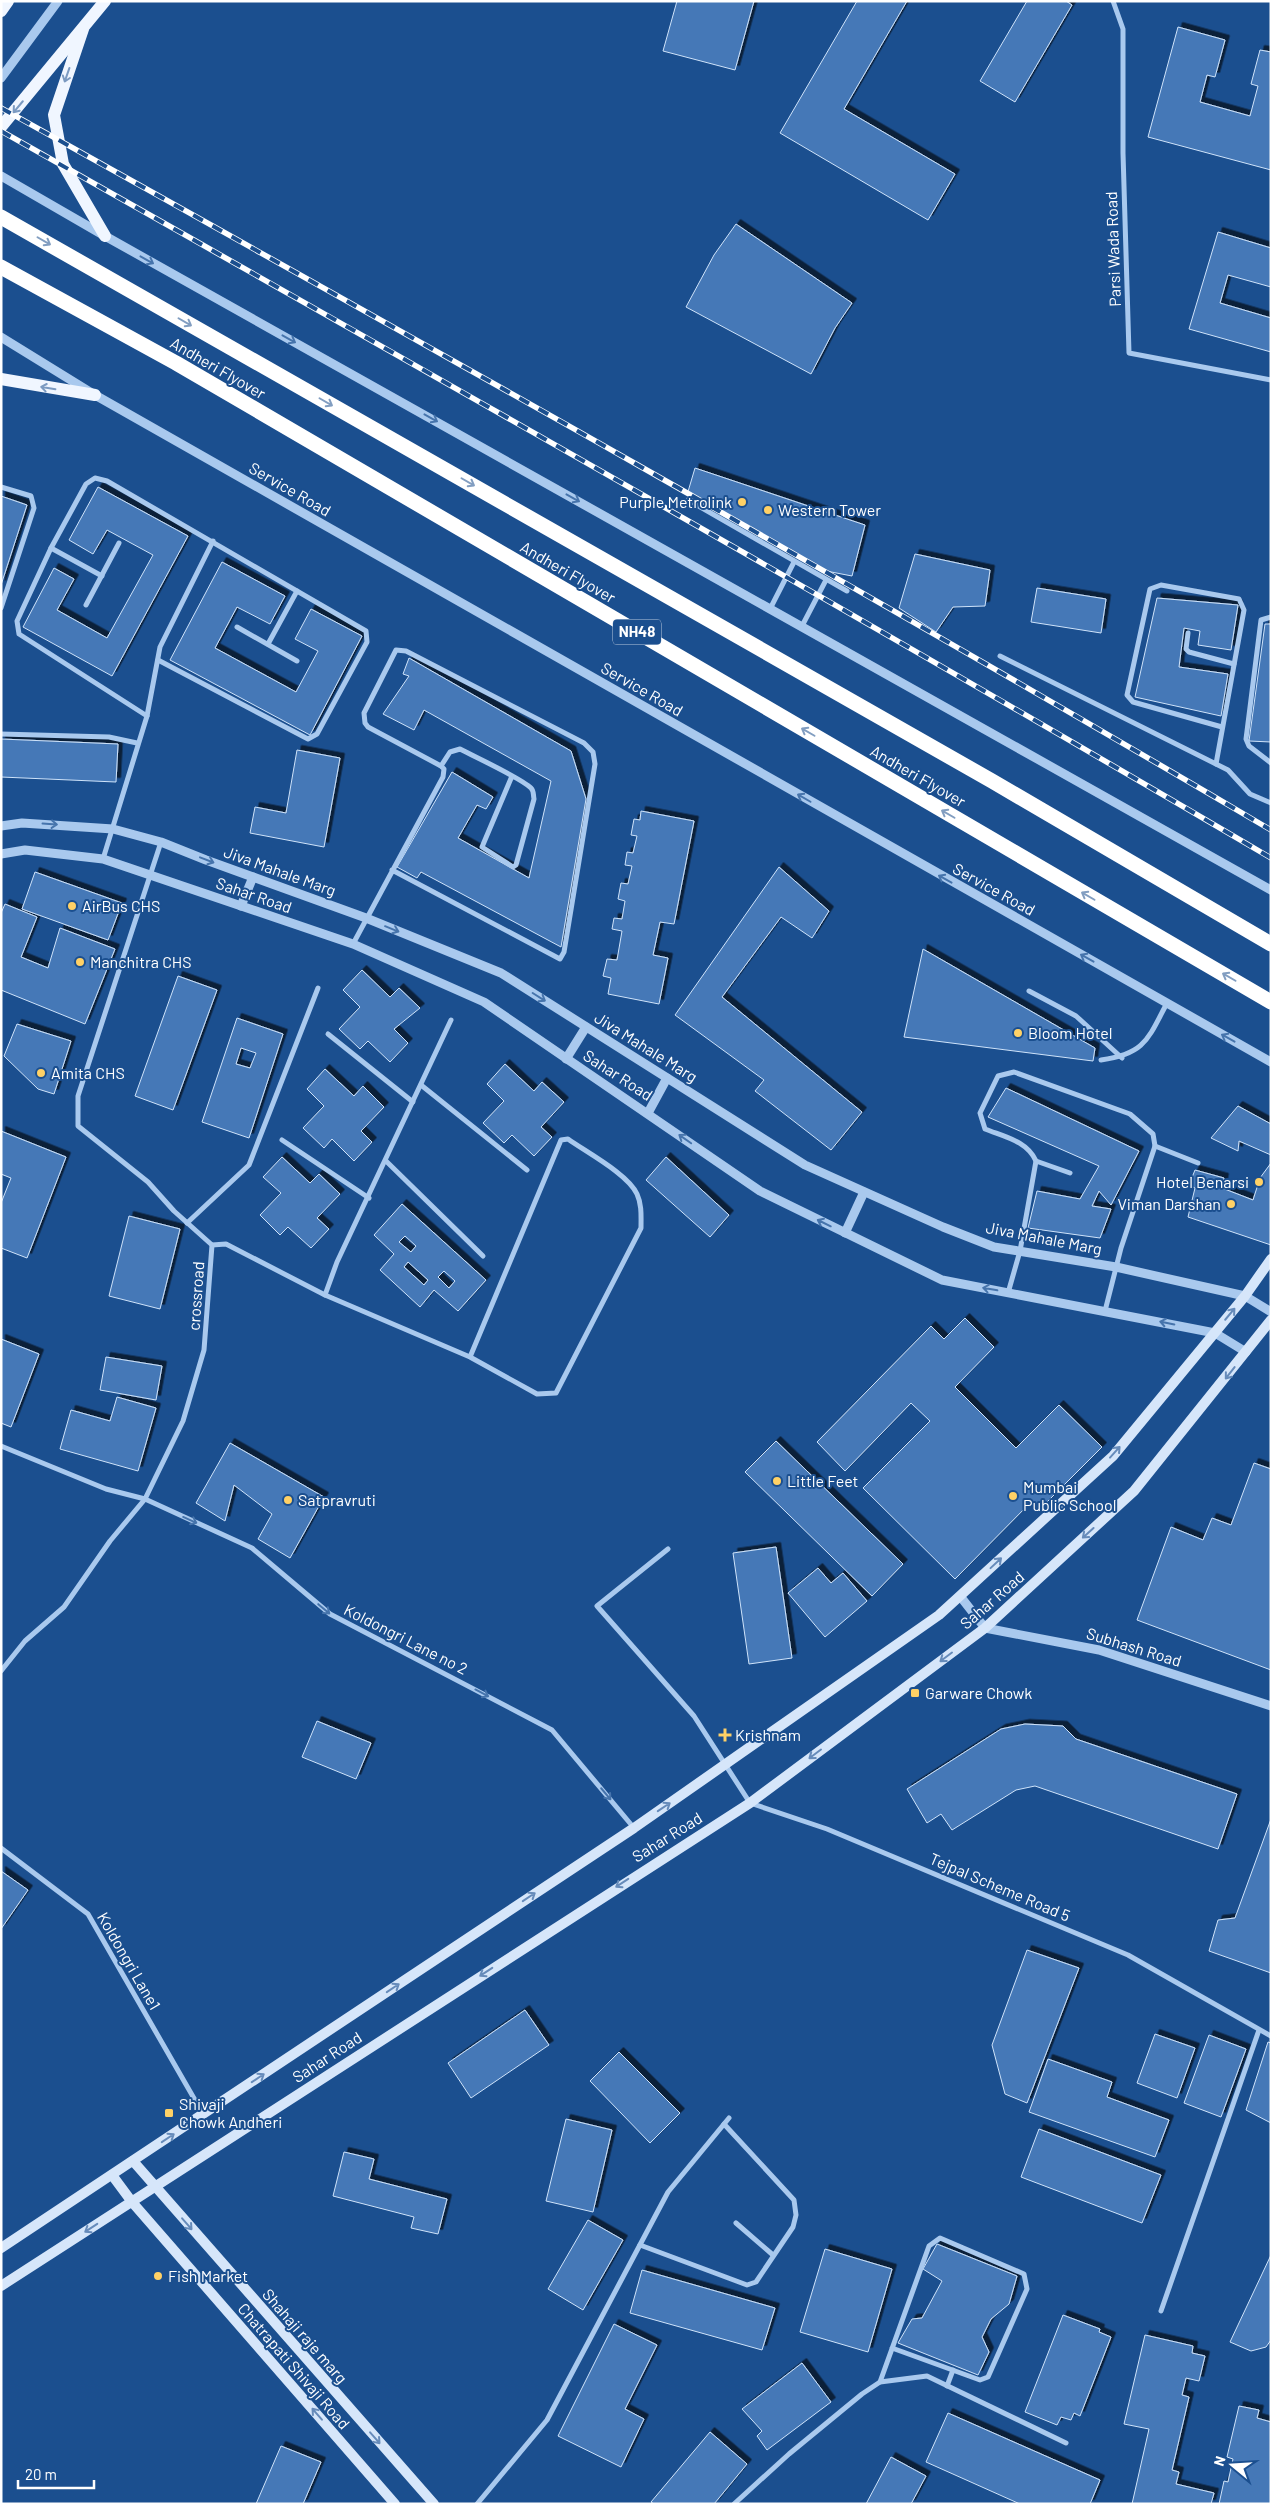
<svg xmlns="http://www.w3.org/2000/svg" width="1272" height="2505" font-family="Barlow,sans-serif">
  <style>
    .building { fill: #4478b7; stroke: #cfe3fa; fill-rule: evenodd; filter: url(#shadow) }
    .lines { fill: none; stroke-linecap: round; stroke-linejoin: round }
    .minor { stroke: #a9c9ee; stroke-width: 5 }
    .tertiary { stroke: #a9c9ee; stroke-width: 9 }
    .secondary { stroke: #d6e6fa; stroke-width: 10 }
    .primary { stroke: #f0f6ff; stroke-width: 12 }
    .motorway { stroke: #fff; stroke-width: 15 }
    .rail-casing { stroke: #fff; stroke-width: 5.5 }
    .rail { stroke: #1b4f8f; stroke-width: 4; stroke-dasharray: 11; stroke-linecap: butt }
    .oneway { stroke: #7b9ac1 }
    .oneway2 { stroke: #829ec1 }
    .oneway3 { stroke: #4674ac }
    .oneway4 { stroke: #668bba }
    .poi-dot { fill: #ffd166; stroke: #1b4f8f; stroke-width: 2 }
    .labels { text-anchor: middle; stroke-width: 4; stroke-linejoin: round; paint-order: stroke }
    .shield { fill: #1b4f8f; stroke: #bbcadd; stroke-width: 1 }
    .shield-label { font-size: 15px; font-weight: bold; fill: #fff }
    .street-label { font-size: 16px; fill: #fff; stroke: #1b4f8f }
    .poi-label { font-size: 16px; fill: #fff; stroke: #1b4f8f; text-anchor: start }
  </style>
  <defs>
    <filter id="shadow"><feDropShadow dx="4.5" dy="-4.5" stdDeviation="0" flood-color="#0009"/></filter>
  </defs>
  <rect width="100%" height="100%" fill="#1b4f8f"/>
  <!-- building -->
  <g class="building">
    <path d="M677 1H754L735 70 663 51Z"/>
    <path d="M857 1H907L844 109 955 174 928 220 780 133Z"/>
    <path d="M1027 1H1066L1072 5 1015 102 980 81Z"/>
    <path d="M1178 27 1225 40 1215 77 1207 75 1200 102 1250 116 1258 86 1251 84 1260 50 1271 52V170L1148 137Z"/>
    <path d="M736 224 852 303 835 328 811 374 686 307 714 255Z"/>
    <path d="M1218 232 1271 248V287L1228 275 1220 303 1271 318V352L1189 329Z"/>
    <path d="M695 468 865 525 852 576 821 570 796 553 687 495Z"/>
    <path d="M98 487 188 536 112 676 23 627 54 568 74 579 57 610 107 638 153 555 107 530 93 554 69 540Z"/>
    <path d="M1 496 27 505 1 585Z"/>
    <path d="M915 554 990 570 985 606 953 607 936 632 899 608Z"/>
    <path d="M222 562 285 596 270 624 237 607 215 648 296 692 318 651 295 639 311 609 362 636 310 735 170 660Z"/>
    <path d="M1037 588 1106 599 1101 633 1031 622Z"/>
    <path d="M1157 598 1238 605 1231 650 1198 645 1200 631 1184 628 1179 667 1228 674 1221 716 1135 697Z"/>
    <path d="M1265 624H1271V742L1249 741Z"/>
    <path d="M409 658 571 751 586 799 561 947 421 872 417 878 397 867 452 772 493 797 486 809 477 805 458 838 529 878 551 781 424 710 414 730 383 714 409 676 403 674Z"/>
    <path d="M1 739 118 744 116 782 1 777Z"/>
    <path d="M297 750 340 758 324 847 250 833 255 807 286 813Z"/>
    <path d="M641 811 694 821 674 924 660 922 653 955 668 958 659 1004 608 994 611 978 603 976 607 959 617 960 622 931 612 929 614 918 622 919 625 901 618 899 621 883 628 884 632 866 625 865 627 852 633 853 637 836 631 835 634 819 640 820Z"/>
    <path d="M779 867 829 911 812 938 781 917 722 997 862 1112 831 1150 755 1091 764 1080 675 1015Z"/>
    <path d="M35 872 122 903 108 940 22 909Z"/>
    <path d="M5 904 37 917 21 957 48 968 60 928 115 949 85 1024 1 990V913Z"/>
    <path d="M923 949 1095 1048 1093 1061 904 1037Z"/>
    <path d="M362 970 390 997 399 988 420 1008 394 1029 408 1043 390 1062 368 1041 360 1049 339 1029 360 1007 343 990Z"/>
    <path d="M178 976 217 990 173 1110 135 1096Z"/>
    <path d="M237 1018 283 1034 249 1138 202 1122ZM241 1048 256 1053 250 1068 236 1064Z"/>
    <path d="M17 1024 71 1041 54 1094 38 1089 4 1056Z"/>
    <path d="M505 1064 534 1091 542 1082 564 1102 541 1127 552 1137 534 1156 512 1135 504 1143 483 1123 504 1101 487 1084Z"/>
    <path d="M325 1069 354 1096 363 1086 384 1107 361 1131 372 1142 354 1161 332 1139 324 1148 303 1128 324 1106 307 1089Z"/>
    <path d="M1006 1088 1139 1151 1111 1205 1099 1191 1092 1206 1111 1209 1100 1238 1028 1228 1037 1191 1080 1199 1099 1166 988 1117Z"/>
    <path d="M1238 1106 1271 1124V1155L1239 1141 1238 1151 1211 1138Z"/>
    <path d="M1 1131 66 1157 27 1258 1 1248V1203L11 1178 1 1174Z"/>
    <path d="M282 1157 310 1183 319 1174 340 1194 317 1218 329 1229 311 1248 288 1227 280 1235 260 1215 281 1193 263 1177Z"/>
    <path d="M666 1157 729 1215 710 1237 646 1180Z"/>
    <path d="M1271 1163V1245L1188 1217 1195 1188 1189 1185 1195 1170 1224 1178 1222 1188 1253 1200 1260 1178Z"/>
    <path d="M402 1204 486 1280 458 1311 434 1290 420 1307 380 1270 394 1254 374 1235ZM405 1236 416 1246 411 1252 399 1242ZM408 1262 428 1280 424 1285 404 1267ZM444 1271 455 1281 449 1288 438 1277Z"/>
    <path d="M129 1216 180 1229 160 1309 109 1296Z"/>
    <path d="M965 1318 994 1347 955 1387 1016 1448 1059 1405 1102 1447 1039 1510 1031 1502 955 1579 863 1488 930 1421 911 1403 845 1471 817 1442 931 1326 944 1339Z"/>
    <path d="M1 1339 39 1354 11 1427 1 1423Z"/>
    <path d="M106 1357 162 1366 156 1400 100 1390Z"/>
    <path d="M117 1397 156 1408 138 1471 60 1449 71 1410 110 1421Z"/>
    <path d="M776 1441 903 1564 872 1596 745 1472Z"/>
    <path d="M230 1443 324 1497 290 1558 258 1539 272 1514 234 1485 225 1521 196 1503Z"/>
    <path d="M1254 1463 1271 1469V1670L1137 1620 1171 1527 1203 1540 1212 1518 1231 1525Z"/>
    <path d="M776 1547 792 1658 749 1664 733 1553Z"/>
    <path d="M818 1568 831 1583 843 1573 867 1601 825 1637 788 1593Z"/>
    <path d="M317 1721 371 1743 356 1779 302 1757Z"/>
    <path d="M1025 1724 1063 1726 1076 1739 1237 1794 1218 1849 1035 1786 1016 1790 952 1830 941 1814 927 1823 907 1789 1001 1729Z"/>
    <path d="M1271 1819V1973L1209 1951 1218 1920 1235 1918Z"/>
    <path d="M1 1871 28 1890 1 1929Z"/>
    <path d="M1027 1950 1079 1968 1027 2103 1005 2094 992 2045Z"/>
    <path d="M525 2010 549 2045 471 2098 448 2063Z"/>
    <path d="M1155 2034 1195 2048 1177 2098 1137 2083Z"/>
    <path d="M1209 2035 1246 2049 1221 2117 1184 2103Z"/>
    <path d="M1268 2042 1271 2043V2123L1246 2110Z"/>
    <path d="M619 2052 680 2113 650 2143 590 2081Z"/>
    <path d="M1048 2059 1112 2082 1107 2097 1169 2120 1155 2157 1029 2112Z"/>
    <path d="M566 2119 612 2130 593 2212 546 2201Z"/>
    <path d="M1039 2129 1161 2175 1142 2223 1021 2177Z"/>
    <path d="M344 2152 374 2159 369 2179 447 2199 438 2234 411 2228 414 2217 333 2196Z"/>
    <path d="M588 2220 623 2240 583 2310 548 2289Z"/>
    <path d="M937 2244 1017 2276 1009 2304 991 2319 982 2337 989 2352 978 2375 898 2343 912 2319 922 2318 942 2281 923 2269Z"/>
    <path d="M825 2249 892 2269 868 2352 800 2332Z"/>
    <path d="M1271 2255V2340L1266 2347 1251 2351 1230 2342Z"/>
    <path d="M642 2270 775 2308 762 2350 630 2313Z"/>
    <path d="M1063 2315 1100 2329 1099 2332 1111 2337 1080 2416 1074 2413 1071 2420 1061 2417 1057 2425 1025 2412Z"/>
    <path d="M614 2324 657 2345 625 2409 644 2419 621 2467 558 2436Z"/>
    <path d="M1145 2335 1193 2346 1192 2353 1205 2356 1199 2381 1186 2378 1182 2395 1189 2397 1172 2470 1179 2472 1176 2484 1214 2493 1211 2504H1132L1149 2429 1124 2424Z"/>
    <path d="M802 2363 831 2402 767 2450 757 2436 762 2431 742 2409Z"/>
    <path d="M1239 2406 1259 2410 1257 2418 1271 2422V2504H1219L1224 2481 1228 2482 1233 2459 1227 2457Z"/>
    <path d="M948 2413 1100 2480 1090 2504H1020L926 2462Z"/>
    <path d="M710 2432 747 2464 714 2504H654L651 2502Z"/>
    <path d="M281 2446 321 2462 303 2504H256Z"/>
    <path d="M891 2457 926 2476 911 2504H866Z"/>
  </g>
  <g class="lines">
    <!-- minor -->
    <g class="minor">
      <path d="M1113 1 1123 29V153L1129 353 1271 380"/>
      <path d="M1 487 31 496 34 508 1 608"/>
      <path d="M688 500 847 591"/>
      <path d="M51 548 102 576"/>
      <path d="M86 605 119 543"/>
      <path d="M770 609 794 562"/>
      <path d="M1271 617 1261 620 1246 739 1249 746 1271 763"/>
      <path d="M802 626 826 580"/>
      <path d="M237 627 297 661"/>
      <path d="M1188 633 1186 649 1189 652 1234 664"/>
      <path d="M268 644 297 591"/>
      <path d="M1000 656 1228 770 1250 794 1271 803"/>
      <path d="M147 716 19 634 17 621 51 548 86 484 95 478 107 481 366 631 367 642 317 734 308 739 158 660"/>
      <path d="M1 734 109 737 137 743"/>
      <path d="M1216 764 1244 610 1239 599 1161 585 1150 589 1127 695 1133 702 1222 727"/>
      <path d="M441 766 450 752 460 749C475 757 521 778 531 788 534 791 533 794 534 799L516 865 513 867 482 847 512 776"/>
      <path d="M103 859 147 716 160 647 213 541"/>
      <path d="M353 944 443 777 444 769 441 766 368 727 365 723 364 713 396 650 406 651 584 743 593 752 595 764 564 952 560 959 392 870"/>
      <path d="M1029 991 1076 1016 1122 1058"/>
      <path d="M451 1020 337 1262 325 1295 470 1357 537 1394 556 1393 641 1228C641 1216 642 1205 637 1194 628 1174 586 1152 568 1139L561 1140 470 1357"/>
      <path d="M328 1034 413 1102"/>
      <path d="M1101 1060C1145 1054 1148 1039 1167 1003"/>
      <path d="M421 1085 527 1170"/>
      <path d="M282 1140 369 1198"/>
      <path d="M1155 1146 1198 1163"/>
      <path d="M386 1161 483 1256"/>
      <path d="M1036 1161 1070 1173"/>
      <path d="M187 1223 249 1165 318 988"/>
      <path d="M212 1245 226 1244 325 1295"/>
      <path d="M1008 1293 1020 1251 1036 1161C1027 1141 1005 1137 985 1129L980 1113 998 1076 1014 1072 1130 1114 1153 1134 1155 1146 1121 1248 1105 1311"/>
      <path d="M1 1446 106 1489 145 1499 252 1548 330 1614 552 1730 634 1828"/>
      <path d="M668 1549 597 1606 694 1716 750 1803 827 1829 1128 1955 1271 2036"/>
      <path d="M1 1671 25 1641 64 1607 110 1541 145 1499 183 1421 204 1350 212 1245 174 1211 148 1182 78 1126V1096L161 842"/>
      <path d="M1 1848 88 1914 203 2114"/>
      <path d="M736 2223 773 2255"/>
      <path d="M640 2245 747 2285 756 2282 793 2227 796 2215 794 2200 724 2124"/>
      <path d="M1161 2311 1259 2030"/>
      <path d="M880 2382 929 2246 940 2238 1024 2274 1027 2289 988 2377 980 2380 892 2348"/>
      <path d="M947 2386 953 2370"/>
      <path d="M477 2504 547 2420 668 2192 729 2118"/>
      <path d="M734 2504 789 2454 862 2394 880 2382 927 2376 1066 2443"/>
    </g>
    <!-- tertiary -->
    <g class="tertiary">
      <path d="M1 78 58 1"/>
      <path d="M1 176 105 236 1271 890"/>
      <path d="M1 337 95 395 1271 1062"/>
      <path d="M1 826 22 823 113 829 161 842 206 860 366 918 501 973 805 1165 943 1227 994 1247 1116 1267 1245 1296 1271 1312"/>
      <path d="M1 854 25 850 103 859 353 944 484 1002 760 1191 942 1280 1215 1333 1246 1352"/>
      <path d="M241 906 253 877"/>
      <path d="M566 1059 586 1027"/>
      <path d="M648 1113 667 1078"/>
      <path d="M845 1233 864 1192"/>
      <path d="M960 1596 985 1628 1099 1650 1271 1706"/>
    </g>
    <!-- secondary -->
    <g class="secondary">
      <path d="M133 2161 434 2504"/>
      <path d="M112 2175 132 2202 395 2504"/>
      <path d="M1 2248 634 1828 939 1615 1113 1456 1245 1296 1271 1259"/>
      <path d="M1 2286 750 1803 985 1628 1134 1491 1271 1320"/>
    </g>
    <!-- primary -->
    <g class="primary">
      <path d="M1 11 8 1"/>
      <path d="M83 29 54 115 63 164 105 236"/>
      <path d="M1 127 105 1"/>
      <path d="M1 379 95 395"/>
    </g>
    <!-- motorway -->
    <g class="motorway">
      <path d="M1 217 992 781 1271 944"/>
      <path d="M1 267 176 363 1271 1002"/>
    </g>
    <defs>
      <g id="rail">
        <path d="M1 108C427 345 851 583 1271 830"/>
        <path d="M1 131C426 371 850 611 1271 858"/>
      </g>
    </defs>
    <!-- rail casing -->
    <use href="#rail" class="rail-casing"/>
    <!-- rail -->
    <use href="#rail" class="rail"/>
  </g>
  <!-- one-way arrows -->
  <defs><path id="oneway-shaft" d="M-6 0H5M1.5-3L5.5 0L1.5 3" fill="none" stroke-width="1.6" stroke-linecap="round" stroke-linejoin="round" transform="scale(1.25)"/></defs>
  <g class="oneway">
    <use href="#oneway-shaft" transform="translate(67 75) rotate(109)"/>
    <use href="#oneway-shaft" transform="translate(18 107) rotate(130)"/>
    <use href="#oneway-shaft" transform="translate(48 388) rotate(-171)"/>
  </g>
  <g class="oneway2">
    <use href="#oneway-shaft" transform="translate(44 241) rotate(30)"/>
    <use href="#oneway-shaft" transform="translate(185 322) rotate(30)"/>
    <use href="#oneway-shaft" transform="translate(326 402) rotate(30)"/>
    <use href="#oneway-shaft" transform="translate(468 482) rotate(30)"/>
    <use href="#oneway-shaft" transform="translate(808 732) rotate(-150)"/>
    <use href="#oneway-shaft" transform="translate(948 814) rotate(-150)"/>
    <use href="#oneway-shaft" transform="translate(1088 896) rotate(-150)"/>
    <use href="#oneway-shaft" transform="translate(1229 977) rotate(-150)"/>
  </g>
  <g class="oneway3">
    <use href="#oneway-shaft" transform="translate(147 260) rotate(29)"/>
    <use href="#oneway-shaft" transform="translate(289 339) rotate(29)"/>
    <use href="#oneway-shaft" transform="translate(431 418) rotate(29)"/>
    <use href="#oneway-shaft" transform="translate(573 498) rotate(29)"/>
    <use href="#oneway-shaft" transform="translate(804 798) rotate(-150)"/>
    <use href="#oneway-shaft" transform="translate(50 824) rotate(4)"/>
    <use href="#oneway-shaft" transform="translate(207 860) rotate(21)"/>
    <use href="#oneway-shaft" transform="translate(945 879) rotate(-151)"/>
    <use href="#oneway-shaft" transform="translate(392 929) rotate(22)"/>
    <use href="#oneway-shaft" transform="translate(1087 958) rotate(-151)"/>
    <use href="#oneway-shaft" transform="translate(539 997) rotate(32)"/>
    <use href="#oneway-shaft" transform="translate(1228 1038) rotate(-151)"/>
    <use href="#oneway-shaft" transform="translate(685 1139) rotate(-145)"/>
    <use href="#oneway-shaft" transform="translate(824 1223) rotate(-154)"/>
    <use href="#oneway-shaft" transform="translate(990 1289) rotate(-170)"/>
    <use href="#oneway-shaft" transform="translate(1167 1323) rotate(-168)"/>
    <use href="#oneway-shaft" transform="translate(190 1520) rotate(24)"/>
    <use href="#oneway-shaft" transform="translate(324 1609) rotate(40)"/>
    <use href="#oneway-shaft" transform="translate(482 1693) rotate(28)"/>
    <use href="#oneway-shaft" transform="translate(606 1794) rotate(50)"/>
  </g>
  <g class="oneway4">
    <use href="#oneway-shaft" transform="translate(1230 1314) rotate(-50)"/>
    <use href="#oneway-shaft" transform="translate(1230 1373) rotate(128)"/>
    <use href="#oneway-shaft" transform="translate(1115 1452) rotate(-48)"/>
    <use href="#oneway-shaft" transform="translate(1088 1533) rotate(138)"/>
    <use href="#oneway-shaft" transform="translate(996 1563) rotate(-43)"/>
    <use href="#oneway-shaft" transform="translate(946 1657) rotate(143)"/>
    <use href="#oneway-shaft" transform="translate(815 1754) rotate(143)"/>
    <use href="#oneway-shaft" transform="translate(664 1807) rotate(-34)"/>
    <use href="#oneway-shaft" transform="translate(622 1883) rotate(147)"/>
    <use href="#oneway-shaft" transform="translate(529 1897) rotate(-34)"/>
    <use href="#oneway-shaft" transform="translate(486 1972) rotate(147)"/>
    <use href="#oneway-shaft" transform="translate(393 1988) rotate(-34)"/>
    <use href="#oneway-shaft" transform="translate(258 2078) rotate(-34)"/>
    <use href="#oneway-shaft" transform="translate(168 2138) rotate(-34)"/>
    <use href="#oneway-shaft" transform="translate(187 2224) rotate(49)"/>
    <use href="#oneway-shaft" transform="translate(91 2228) rotate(147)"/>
    <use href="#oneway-shaft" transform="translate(317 2414) rotate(-131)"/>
    <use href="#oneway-shaft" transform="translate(375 2438) rotate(49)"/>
  </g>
  <!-- markers -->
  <g class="poi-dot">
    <circle cx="742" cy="502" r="5"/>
    <circle cx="768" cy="510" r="5"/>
    <circle cx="72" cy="906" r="5"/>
    <circle cx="80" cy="962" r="5"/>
    <circle cx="1018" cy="1033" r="5"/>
    <circle cx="41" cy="1073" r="5"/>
    <circle cx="1259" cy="1182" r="5"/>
    <circle cx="1231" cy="1204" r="5"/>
    <circle cx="777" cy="1481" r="5"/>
    <circle cx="1013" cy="1496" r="5"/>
    <circle cx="288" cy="1500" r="5"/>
    <rect x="910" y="1688" width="10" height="10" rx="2.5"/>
    <path d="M722.5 1727.5h5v5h5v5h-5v5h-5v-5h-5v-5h5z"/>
    <rect x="164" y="2108" width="10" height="10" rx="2.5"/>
    <circle cx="158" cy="2276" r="5"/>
  </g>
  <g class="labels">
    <!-- shield labels -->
    <rect class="shield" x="613" y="619.5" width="48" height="25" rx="4"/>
    <g class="shield-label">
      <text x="637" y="637">NH48</text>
    </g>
    <!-- street labels -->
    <g class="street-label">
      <text transform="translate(1113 249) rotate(-92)" y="6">Parsi Wada Road</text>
      <text transform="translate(218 368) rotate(30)" y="6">Andheri Flyover</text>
      <text transform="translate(290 489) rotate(30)" y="6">Service Road</text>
      <text transform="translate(568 572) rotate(30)" y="6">Andheri Flyover</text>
      <text transform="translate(642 689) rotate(30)" y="6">Service Road</text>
      <text transform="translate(918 776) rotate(30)" y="6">Andheri Flyover</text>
      <text transform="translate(280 871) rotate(20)" y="6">Jiva Mahale Marg</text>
      <text transform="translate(994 889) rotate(29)" y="6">Service Road</text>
      <text transform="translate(254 895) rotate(19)" y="6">Sahar Road</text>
      <text transform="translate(646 1047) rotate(32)" y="6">Jiva Mahale Marg</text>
      <text transform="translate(618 1075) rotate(33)" y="6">Sahar Road</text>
      <text transform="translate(1044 1238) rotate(11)" y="6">Jiva Mahale Marg</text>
      <text transform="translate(196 1296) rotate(-86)" y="6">crossroad</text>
      <text transform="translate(992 1600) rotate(-41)" y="6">Sahar Road</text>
      <text transform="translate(406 1639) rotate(27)" y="6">Koldongri Lane no 2</text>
      <text transform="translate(1134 1647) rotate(17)" y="6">Subhash Road</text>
      <text transform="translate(667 1837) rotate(-32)" y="6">Sahar Road</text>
      <text transform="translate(1000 1887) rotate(23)" y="6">Tejpal Scheme Road 5</text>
      <text transform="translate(129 1961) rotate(60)" y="6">Koldongri Lane1</text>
      <text transform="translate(327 2057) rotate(-33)" y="6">Sahar Road</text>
      <text transform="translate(305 2336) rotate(49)" y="6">Shahaji raje marg</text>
      <text transform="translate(294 2366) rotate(49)" y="6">Chatrapati Shivaji Road</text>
    </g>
    <!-- poi labels -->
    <g class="poi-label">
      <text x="732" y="508" text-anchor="end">Purple Metrolink</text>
      <text x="778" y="516">Western Tower</text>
      <text x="82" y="912">AirBus CHS</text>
      <text x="90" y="968">Manchitra CHS</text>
      <text x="1028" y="1039">Bloom Hotel</text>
      <text x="51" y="1079">Amita CHS</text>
      <text x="1249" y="1188" text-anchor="end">Hotel Benarsi</text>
      <text x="1221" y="1210" text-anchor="end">Viman Darshan</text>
      <text x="787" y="1487">Little Feet</text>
      <text x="1023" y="1493">Mumbai<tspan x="1023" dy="18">Public School</tspan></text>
      <text x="298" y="1506">Satpravruti</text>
      <text x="925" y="1699">Garware Chowk</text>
      <text x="735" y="1741">Krishnam</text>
      <text x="179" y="2110">Shivaji<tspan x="179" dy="18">Chowk Andheri</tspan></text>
      <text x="168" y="2282">Fish Market</text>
    </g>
  </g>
  <!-- border -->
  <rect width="1272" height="2505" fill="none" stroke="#ffffff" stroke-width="5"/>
  <!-- north arrow -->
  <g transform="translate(1232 2465) rotate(288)" stroke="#1b4f8f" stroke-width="4" paint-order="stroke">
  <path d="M0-4L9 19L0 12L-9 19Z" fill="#ffffff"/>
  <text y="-8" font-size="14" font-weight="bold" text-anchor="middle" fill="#ffffff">N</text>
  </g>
  <!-- scale -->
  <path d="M18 2480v8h76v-8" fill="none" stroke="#ffffff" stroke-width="2.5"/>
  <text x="25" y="2480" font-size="15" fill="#ffffff" stroke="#1b4f8f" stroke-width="4" paint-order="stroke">20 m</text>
</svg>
